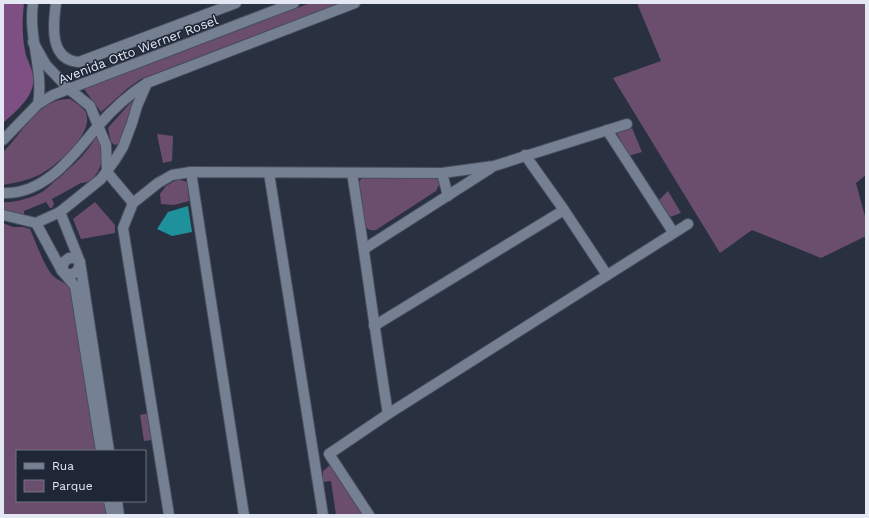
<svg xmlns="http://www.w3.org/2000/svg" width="869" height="518" font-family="'Work Sans',sans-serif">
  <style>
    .green { fill: #6b4e6e }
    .forest { fill: #7d4f82 }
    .water { fill: #1f919c }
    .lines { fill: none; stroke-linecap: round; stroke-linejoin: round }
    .minor-casing { stroke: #484f5d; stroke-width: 12 }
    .minor { stroke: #768093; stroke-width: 10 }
    .labels { text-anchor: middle; stroke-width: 3; stroke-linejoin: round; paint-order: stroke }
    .street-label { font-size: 13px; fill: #e3e8f3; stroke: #1f2737 }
  </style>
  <rect width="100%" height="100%" fill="#293141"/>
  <!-- green -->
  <g class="green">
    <path d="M310 3H340L141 79 128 88 101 112 84 89Z"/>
    <path d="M637 3H866V175L856 183 866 220V236L821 258 752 230 720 253 613 78 661 61Z"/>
    <path d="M70 99C77 104 86 108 87 117 90 137 55 167 39 175 28 180 15 183 3 185V152C22 134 39 97 70 99Z"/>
    <path d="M131 102H132L127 125 119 144 115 145 111 142 108 128Z"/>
    <path d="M632 128 642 152 628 156 617 133Z"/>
    <path d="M157 134 173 136 172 161 163 163Z"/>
    <path d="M96 136C110 148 100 184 81 183L52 199 54 204 52 208H50L46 202 24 211V216L3 213V202C16 203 31 198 42 192 48 188 53 182 59 178 73 165 88 153 96 136Z"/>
    <path d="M363 177H438L440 183 436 191 376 230C371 231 368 230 364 226L358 183Z"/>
    <path d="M178 179 187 182 189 201 174 205 161 204 160 194 166 186Z"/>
    <path d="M668 191 681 213 670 217 659 200Z"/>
    <path d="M95 202 115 225V233L81 239 73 219Z"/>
    <path d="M3 223 13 227H23L30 229C37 245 42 261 52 275 58 281 66 282 71 290L96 451H17V501H104L106 515H3Z"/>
    <path d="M149 413 152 440 144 441 140 415Z"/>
    <path d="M329 466H332L366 515H336L331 481 323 482V471Z"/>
  </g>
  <!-- forest -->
  <path class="forest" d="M3 3H24C22 20 22 39 26 55 28 62 32 68 33 76 36 96 16 111 3 123Z"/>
  <!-- water -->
  <path class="water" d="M188 206 192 232 172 236 157 229 168 212Z"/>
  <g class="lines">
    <defs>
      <g id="minor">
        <path d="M33 3C28 38 44 70 38 104"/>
        <path d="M56 3C53 25 49 60 79 62L236 3"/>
        <path d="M33 42 46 65 69 89 90 106 106 145 107 172 133 203"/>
        <path d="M607 130 673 232"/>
        <path d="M3 140 38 104 53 95 294 3"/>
        <path d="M525 155 564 210 607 275"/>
        <path d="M191 172 244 515"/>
        <path d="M269 173 323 515"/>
        <path d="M352 173C365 253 375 334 388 414"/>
        <path d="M442 173 448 196"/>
        <path d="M3 193C45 195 74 155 98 126 112 110 128 95 147 83L355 3"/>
        <path d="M60 212 80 262 109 451"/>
        <path d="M3 215 36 223 60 212 101 179 115 160 123 147 132 123 137 106 147 83"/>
        <path d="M36 223 62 271 75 286 101 451"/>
        <path d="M364 249 491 168"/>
        <path d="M69 258H75L80 262 78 270C73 276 68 275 62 271L64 262Z"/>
        <path d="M374 326 564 210"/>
        <path d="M109 501 112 515"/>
        <path d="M117 501 119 515"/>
        <path d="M169 515 123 228 133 203 158 183 172 175 191 172 442 173 494 166 627 124"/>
        <path d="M369 515 329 454 388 414 688 224"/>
      </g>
    </defs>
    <!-- minor casing -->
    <use href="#minor" class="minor-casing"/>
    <!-- minor -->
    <use href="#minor" class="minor"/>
  </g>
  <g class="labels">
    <!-- street labels -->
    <g class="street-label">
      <text transform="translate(138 49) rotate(-21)" y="5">Avenida Otto Werner Rosel</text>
    </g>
  </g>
  <!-- border -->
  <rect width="869" height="518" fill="none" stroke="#e3e8f3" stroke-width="8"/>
  <!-- legend -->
  <rect x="16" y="450" width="130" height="52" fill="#1f2737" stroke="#6d7482"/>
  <rect x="24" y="463" width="20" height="6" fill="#768093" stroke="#6d7482"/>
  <text x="52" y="470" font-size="12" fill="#e3e8f3">Rua</text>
  <rect x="24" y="480" width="20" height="12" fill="#6b4e6e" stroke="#6d7482"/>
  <text x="52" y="490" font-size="12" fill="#e3e8f3">Parque</text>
</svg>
